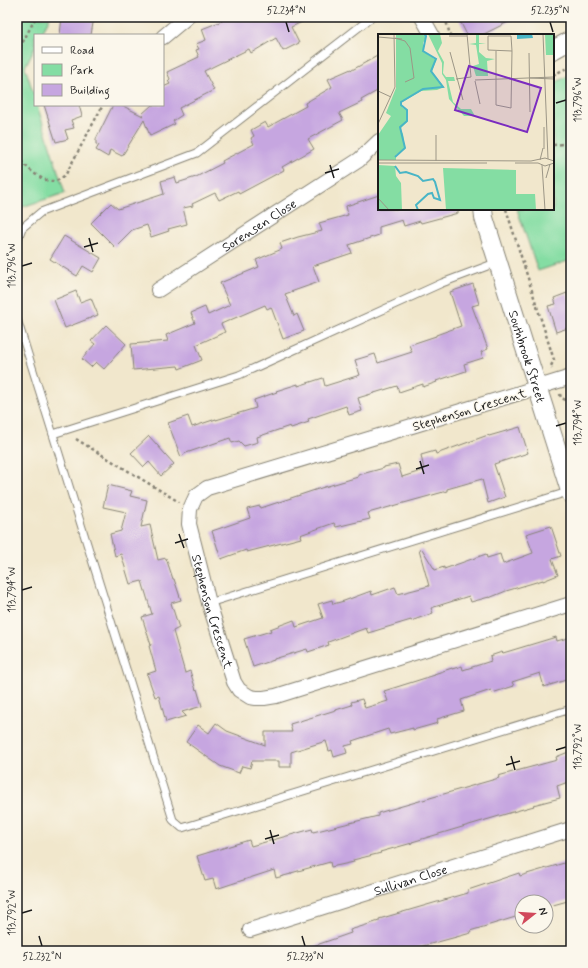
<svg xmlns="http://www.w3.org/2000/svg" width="588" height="968" font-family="Mynerve,sans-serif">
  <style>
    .green { fill: #84dda3; stroke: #507c60 }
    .building { fill: #c6a6e0 }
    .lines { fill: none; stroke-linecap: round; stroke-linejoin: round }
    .service-casing { stroke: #868274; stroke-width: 9 }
    .minor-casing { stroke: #868274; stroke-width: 16 }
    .tertiary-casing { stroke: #868274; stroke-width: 20 }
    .path { stroke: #868274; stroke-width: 2.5; stroke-dasharray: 3 3; stroke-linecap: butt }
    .service { stroke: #fff; stroke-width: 7 }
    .minor { stroke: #fff; stroke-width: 14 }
    .tertiary { stroke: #fff; stroke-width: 18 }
    .ticks { fill: none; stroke: #1c1c1c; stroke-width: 1.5 }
    .labels { text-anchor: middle; stroke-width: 3; stroke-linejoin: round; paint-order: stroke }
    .street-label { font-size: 13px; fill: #1c1c1c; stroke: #fbf7ec }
    .inset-river { fill: none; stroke: #49b5c6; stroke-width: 2 }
    .inset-road { fill: none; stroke: #9c9686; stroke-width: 1 }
    .view { fill: #7b2cbf; fill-opacity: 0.15; stroke: #7b2cbf; stroke-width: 2 }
    .inset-edge { fill: none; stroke: #1c1c1c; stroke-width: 2 }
    .neatline { fill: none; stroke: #1c1c1c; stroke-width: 1.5 }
    .ticks-label { font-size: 10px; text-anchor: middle; fill: #1c1c1c }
  </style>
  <rect width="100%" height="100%" fill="#fbf7ec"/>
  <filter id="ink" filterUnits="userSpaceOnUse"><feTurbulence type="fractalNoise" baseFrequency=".025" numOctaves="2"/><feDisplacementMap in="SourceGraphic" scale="8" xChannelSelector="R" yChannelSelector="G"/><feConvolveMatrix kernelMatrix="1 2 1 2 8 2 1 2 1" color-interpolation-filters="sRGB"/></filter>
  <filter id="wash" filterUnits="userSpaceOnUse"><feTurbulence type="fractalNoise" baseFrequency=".012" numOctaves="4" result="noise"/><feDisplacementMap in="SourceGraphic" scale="16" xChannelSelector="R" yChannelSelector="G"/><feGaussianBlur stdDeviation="0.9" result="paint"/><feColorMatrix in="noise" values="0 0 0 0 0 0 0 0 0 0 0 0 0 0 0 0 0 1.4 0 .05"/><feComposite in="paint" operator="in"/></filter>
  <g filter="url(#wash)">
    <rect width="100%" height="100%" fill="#f1e7cc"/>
    <!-- green -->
    <g class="green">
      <path d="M18 17H50L41 35H35V47L25 67 35 98V105H37L65 193 22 207 17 218V20Z"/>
      <path d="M571 74V260L538 271 517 209H553V84Z"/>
    </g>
    <g id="blocks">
      <!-- building -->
      <g class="building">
        <path d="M62 17H94L91 35H60Z"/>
        <path d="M220 17H313L291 27 299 43 283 51 276 38 251 53 249 49 204 71 214 90 179 108 182 115 173 121 175 124 150 136 144 120 122 156 110 150 108 157 96 150 99 145 96 144V139L113 105H121L143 116 142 114 152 105H163V87L170 84 168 81 170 79 167 72 199 57 196 50 199 49 196 44 206 40 202 29 222 21Z"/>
        <path d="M458 17H518L482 35H467Z"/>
        <path d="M379 55V90L361 100 362 102 339 113 343 120 308 139 314 149 282 167 284 170 239 194 238 191 219 200 215 193 192 204 193 206 183 208 187 224 168 229 169 231 151 237 147 225 132 230 115 247 91 223 111 203 118 209 164 194 161 181 175 177 177 183 196 177 223 163 222 161 254 144 251 138 254 136 251 130 265 122 268 127 306 106 305 103 332 87 328 79 351 69 352 70Z"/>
        <path d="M44 105H79L82 116 71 120 74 128 65 130 68 139 56 142Z"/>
        <path d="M379 195V209H458V213L421 223 420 221 404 226 402 220 379 227V235L349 245 352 253 313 266 319 282 285 294 294 316 297 314 304 331 283 339 271 307 267 309 265 305 221 324 225 332 196 345 202 360 179 369 178 366 133 370 131 344 168 341 166 335 195 323 191 313 205 307 208 315 230 305 220 283 259 267 256 260 282 249 280 243 298 237 322 231 319 223 348 215 346 206Z"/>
        <path d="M64 236 101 258 93 272 83 266 77 276 50 259Z"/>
        <path d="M473 284 479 304 472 306 488 349 481 352 483 358 464 364 466 371 436 381 437 382 423 387V384L399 392 397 386 358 398 362 411 349 415 346 406 308 419 309 422 291 428 290 426 257 437 258 442 244 446 239 441 232 443 230 438 186 453 181 457 168 423 188 416 192 427 216 419V420L256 408 254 400 277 392 276 391 298 384V386L323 378 325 386 360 375 355 360 375 354 378 363 412 352 409 345 436 336V335L461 326 450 292Z"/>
        <path d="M76 291 80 302 91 298 98 315 65 328 54 300Z"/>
        <path d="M567 293 571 304V327L556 332 548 306 556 304 554 298Z"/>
        <path d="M106 325 126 344 104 369 96 362 91 367 82 359 95 344 91 341Z"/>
        <path d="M520 427 528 453 494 464 505 497 488 503 482 479 447 489V491L368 513 370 519 336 527 334 523 300 535 301 538 247 552 246 550 221 559 212 531 250 518 247 509 260 506 261 508 321 488 358 477V475L384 468V467L398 464 402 477 424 470 421 455 435 451 436 454 488 435 489 436Z"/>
        <path d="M149 436 174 464 161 476 149 462 144 467 131 453Z"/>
        <path d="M108 485 132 491 130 496 147 500 141 527 150 525 158 560 166 558 173 579H174L181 600 171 603 179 628 173 631 185 673 190 671 196 690 197 689 202 706 182 712 186 716 166 722 159 696 155 697 147 674 156 671 149 646 151 645 142 617 152 614 142 581 130 584 121 554 115 556 110 534 121 531 126 512 103 507Z"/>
        <path d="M551 526 561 556 552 559 558 575 543 581V580L506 591 489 598V597L471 602 469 596 431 608 433 613 411 621V620L368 633 366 628 328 642 329 645 308 652 307 649 274 659V660L253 667 244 639 271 631 270 629 294 620 296 627 323 618 318 604 332 600 333 604 344 601 371 591 372 595 395 587 398 594 429 586 419 550 422 549 435 570 444 567V569L486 554 487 558 500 554 503 564 533 553 526 534Z"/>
        <path d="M556 637 557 641 571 637V670L567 672 569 679 544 687 540 673 512 682 514 686 492 693 491 690 461 700 464 711 437 719 438 723 413 730V728L390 734 388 729 352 741 353 744 345 746 347 753 334 757 332 750 329 751 326 741 291 752V767H279V761H252L250 768 242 766 239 773 220 766 186 742 198 725 209 733 216 723 227 731 265 745V732H292L290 724 352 705 351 702 362 699 365 708 388 701 384 691 435 675 434 674 452 668V669L462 666 463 670 491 661 490 656 502 652 503 653Z"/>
        <path d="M571 751V781L557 786 560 798 533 805 534 806 516 811 412 842V843L380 852 381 853 353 860 354 862 331 867 330 862 291 873V874L276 878 274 870 216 889 213 879 205 881 197 856 249 840 251 846 312 829 313 832 378 816V813L499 778 498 776 557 760 556 757Z"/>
        <path d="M571 861V900L546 907V902H522V915L470 931 471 933 412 949 413 951H306L305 949 351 933 350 930 379 921V919L468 893V890L519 873 520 876Z"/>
      </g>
    </g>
  </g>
  <g filter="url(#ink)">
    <use href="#blocks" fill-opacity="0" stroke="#868274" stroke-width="1"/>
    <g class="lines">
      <defs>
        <g id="service">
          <path d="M17 241 22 228 41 212 197 153 372 17"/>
          <path d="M17 319 173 820 182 828 571 709"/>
          <path d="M53 434 239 375 442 283 498 262"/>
          <path d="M209 603 571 491"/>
        </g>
        <g id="minor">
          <path d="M422 17 432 35"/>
          <path d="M163 37 187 17"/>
          <path id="s1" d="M158 290 359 160 379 141"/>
          <path id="s2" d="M571 377 448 415 207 488 196 496 190 509 189 524 209 603 234 682 239 690 250 697 256 698H264L276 696 571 604"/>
          <path id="s3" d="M250 930 571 829"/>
        </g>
        <g id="tertiary">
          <path d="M553 50 571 40"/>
          <path id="s4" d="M483 209 484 218 571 494"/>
        </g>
      </defs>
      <!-- service casing -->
      <use href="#service" class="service-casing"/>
      <!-- minor casing -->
      <use href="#minor" class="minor-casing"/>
      <!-- tertiary casing -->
      <use href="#tertiary" class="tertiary-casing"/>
      <!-- path -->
      <g class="path">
        <path d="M445 17 450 35"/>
        <path d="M17 53 36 17"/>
        <path d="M553 75 571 66"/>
        <path d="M553 145 563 144 571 145"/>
        <path d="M17 157C26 166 43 186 58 180 61 179 64 176 66 174L103 105"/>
        <path d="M506 209 554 360 551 366 552 369"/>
        <path d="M560 394 561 398 566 400 571 416"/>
        <path d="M76 439 179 502"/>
      </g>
      <!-- service -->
      <use href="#service" class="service"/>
      <!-- minor -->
      <use href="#minor" class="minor"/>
      <!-- tertiary -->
      <use href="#tertiary" class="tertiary"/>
    </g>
  </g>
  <!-- ticks -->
  <path class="ticks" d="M286 22 289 32M550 22 553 32M556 103 566 100M330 165 334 178M325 173 339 169M89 238 93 252M84 247 98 243M22 266 32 263M556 426 566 423M420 461 424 474M416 469 429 465M179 534 184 548M175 543 188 539M22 590 32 587M556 750 566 747M511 756 515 770M506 765 520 761M270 830 274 844M265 839 279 835M22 913 32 910M39 936 42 946M302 936 305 946"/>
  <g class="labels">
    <!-- street labels -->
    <g class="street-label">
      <text dy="5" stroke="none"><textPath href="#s1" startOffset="120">Sorensen Close</textPath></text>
      <text dy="5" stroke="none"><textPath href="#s4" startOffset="154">Southbrook Street</textPath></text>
      <text transform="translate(469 409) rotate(-17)" y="5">Stephenson Crescent</text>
      <text dy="5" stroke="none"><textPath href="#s2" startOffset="514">Stephenson Crescent</textPath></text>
      <text dy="5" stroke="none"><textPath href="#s3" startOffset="168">Sullivan Close</textPath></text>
    </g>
  </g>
  <!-- overview -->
  <g transform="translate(378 34)">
    <rect width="176" height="176" fill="#f1e7cc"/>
    <path d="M18 0H44L48 3 45 9 46 18 58 26 54 38 66 53 59 56 43 57 23 69 24 73 29 77V88L22 95 25 100 27 115 18 121V126H0V101L13 82 8 79 18 54ZM50 0H62L64 9 60 17 66 28 65 39 68 43H76L77 47H70L75 68 83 75H93L97 82H86L71 65 68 46 64 40V29ZM98 0H101V9H108L101 10V18L108 24 117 25 109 27 110 42H98L97 39 95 32 101 30 98 11 91 10 98 9ZM167 0H176V21H168ZM0 131 17 132 18 142 23 149 24 176H0ZM65 134 138 136V160H157L158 176H68Z" fill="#84dda3"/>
    <path d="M139 0H154L155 4 139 5Z" fill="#49b5c6"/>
    <path class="inset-river" d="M17 123 27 114 22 93 29 87V76L23 71V68L45 55 65 53 53 37 58 25 45 17 48 2 46 0M17 132 22 139 28 138 40 142 45 147 55 145 57 148 62 166 56 164 54 159 50 160 38 171 40 176"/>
    <path class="inset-road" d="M89 0 93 43M165 0 170 125M71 2H89M110 2H133L134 17 110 16ZM0 3 24 5M17 4 27 7 32 14 36 44 27 48M118 17V71L133 74 134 17M72 18 85 66M151 19 152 78M152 44 176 45M78 45 93 43M97 46 176 43M97 47 102 70M0 57 13 63M0 90 17 53 16 0M166 93V115M58 101V127M0 126 153 127 167 124 176 127M162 126 165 114M0 129H109M137 129H160L167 132 176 129M164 131 167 176M168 144 172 130M0 164 11 176"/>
    <path class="view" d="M91 32 163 54 149 98 77 76Z"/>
    <rect width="176" height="176" class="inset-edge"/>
  </g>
  <!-- margin -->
  <rect width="588" height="968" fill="none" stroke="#fbf7ec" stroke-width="44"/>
  <!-- legend -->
  <rect x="34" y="34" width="130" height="72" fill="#fbf7ec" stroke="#a29f99"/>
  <rect x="42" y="47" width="20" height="6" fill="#ffffff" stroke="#a29f99"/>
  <text x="70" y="54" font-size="12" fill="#1c1c1c">Road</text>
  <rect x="42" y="64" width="20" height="12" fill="#84dda3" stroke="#a29f99"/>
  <text x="70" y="74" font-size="12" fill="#1c1c1c">Park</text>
  <rect x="42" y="84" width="20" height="12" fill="#c6a6e0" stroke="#a29f99"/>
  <text x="70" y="94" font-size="12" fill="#1c1c1c">Building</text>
  <!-- north arrow -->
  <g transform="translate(534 914) rotate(73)"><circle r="19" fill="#fbf7ec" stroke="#a29f99"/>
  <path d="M0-3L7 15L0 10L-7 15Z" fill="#d1495b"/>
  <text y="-6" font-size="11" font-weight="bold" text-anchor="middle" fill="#1c1c1c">N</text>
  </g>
  <rect x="22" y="22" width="544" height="924" class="neatline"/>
  <g class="ticks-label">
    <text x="286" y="14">52.234°N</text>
    <text x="550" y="14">52.235°N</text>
    <text transform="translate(577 100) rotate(-90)" y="4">113.796°W</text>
    <text transform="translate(11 266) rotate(-90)" y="4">113.796°W</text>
    <text transform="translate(577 423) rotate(-90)" y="4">113.794°W</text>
    <text transform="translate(11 590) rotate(-90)" y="4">113.794°W</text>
    <text transform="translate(577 747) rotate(-90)" y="4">113.792°W</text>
    <text transform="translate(11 913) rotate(-90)" y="4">113.792°W</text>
    <text x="42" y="960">52.232°N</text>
    <text x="305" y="960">52.233°N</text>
  </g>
</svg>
